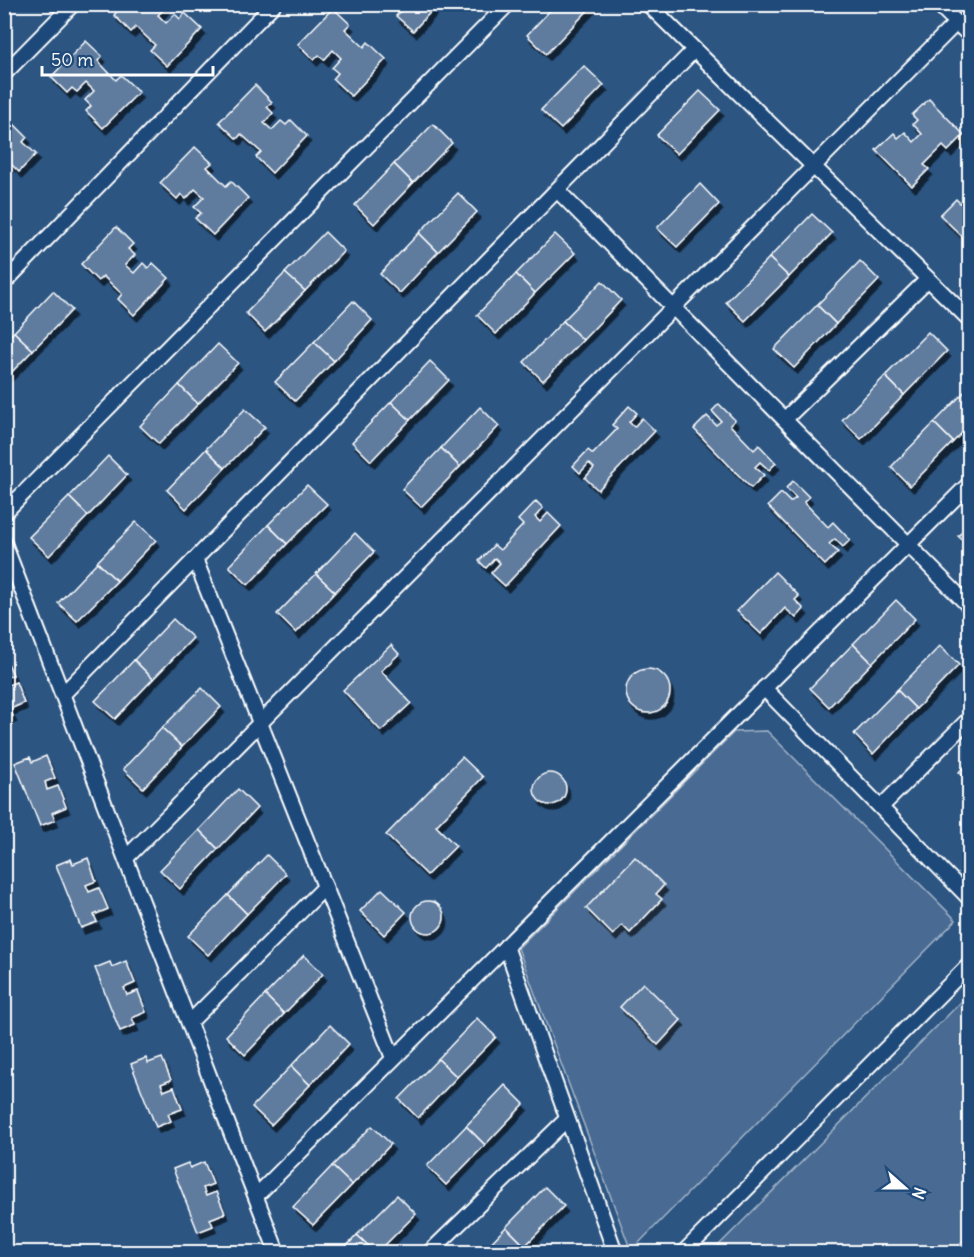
<svg xmlns="http://www.w3.org/2000/svg" width="974" height="1257" font-family="Delius,sans-serif">
  <style>
    .green { fill: #486b92; stroke: #a4b5c8; stroke-width: 1.5 }
    .building { fill: #5e7c9f; stroke: #fff; stroke-width: 1.5; filter: url(#shadow) }
    .lines { fill: none; stroke-linecap: round; stroke-linejoin: round }
    .lane-casing { stroke: #fff; stroke-width: 18 }
    .lane { stroke: #1f4a7a; stroke-width: 14 }
  </style>
  <defs>
    <filter id="shadow"><feDropShadow dx="3.5" dy="6" stdDeviation="0" flood-color="#0009"/></filter>
  </defs>
  <rect width="100%" height="100%" fill="#2c5582"/>
  <filter id="ink" filterUnits="userSpaceOnUse"><feTurbulence type="fractalNoise" baseFrequency=".0167" numOctaves="2"/><feDisplacementMap in="SourceGraphic" scale="12" xChannelSelector="R" yChannelSelector="G"/><feConvolveMatrix kernelMatrix="1 2 1 2 8 2 1 2 1" color-interpolation-filters="sRGB"/></filter>
  <g filter="url(#ink)">
    <!-- green -->
    <g class="green">
      <path d="M767 731 956 920 631 1251 518 948 734 732Z"/>
      <path d="M969 994V1233L953 1252H712Z"/>
    </g>
    <!-- building -->
    <g class="building">
      <path d="M123 4H166L167 6 158 15 166 23 175 14 180 19 185 13 202 29 167 66 150 50 155 45 136 27 131 32 114 15Z"/>
      <path d="M394 4H438L413 31 396 16 401 11Z"/>
      <path d="M556 4H594L546 54 527 35Z"/>
      <path d="M333 8 350 24 345 29 364 47 368 42 386 59 351 96 333 79 338 73 332 68 341 58 333 50 324 60 319 55 314 60 298 44Z"/>
      <path d="M86 41 102 56 98 61 116 80 121 75 139 92 103 128 86 111 91 106 85 100 94 91 86 83 77 92 72 88 67 93 51 77Z"/>
      <path d="M584 66 604 85 561 129 541 110Z"/>
      <path d="M255 85 272 102 267 107 273 113 264 123 272 130 281 121 286 125 291 120 307 136 272 173 256 157 261 152 241 134 237 139 219 122Z"/>
      <path d="M700 91 720 110 677 154 657 135Z"/>
      <path d="M929 99 964 135 948 151 943 146 924 165 929 169 912 186 876 150 894 133 898 138 905 132 914 142 922 134 913 124 917 120 912 115Z"/>
      <path d="M11 121 27 137 23 142 36 154 19 172 11 164 4 171V128Z"/>
      <path d="M433 124 452 143 413 183 394 164Z"/>
      <path d="M195 147 212 163 207 167 226 186 231 181 248 198 213 235 195 218 201 213 194 207 204 197 195 189 186 199 181 194 177 199 160 183Z"/>
      <path d="M394 164 413 183 374 224 355 205Z"/>
      <path d="M700 184 719 204 677 247 657 228Z"/>
      <path d="M458 193 477 212 438 252 419 233Z"/>
      <path d="M970 194V244L940 215 956 199 960 203Z"/>
      <path d="M812 214 832 233 789 277 769 258Z"/>
      <path d="M116 227 133 244 128 249 135 255 125 265 134 273 143 263 148 268 153 263 169 278 134 315 118 299 122 294 103 276 98 281 81 264Z"/>
      <path d="M325 232 344 251 305 291 285 273Z"/>
      <path d="M419 233 438 252 400 293 380 274Z"/>
      <path d="M555 234 575 253 535 293 516 274Z"/>
      <path d="M769 258 789 277 745 321 726 302Z"/>
      <path d="M860 261 879 280 836 324 817 305Z"/>
      <path d="M285 273 305 291 265 332 246 313Z"/>
      <path d="M516 274 535 293 496 334 477 315Z"/>
      <path d="M602 281 621 300 583 340 563 321Z"/>
      <path d="M53 291 72 310 33 350 14 332Z"/>
      <path d="M353 301 372 320 334 361 314 342Z"/>
      <path d="M817 305 836 324 794 368 774 349Z"/>
      <path d="M563 321 583 340 543 381 524 362Z"/>
      <path d="M14 332 33 350 4 380V341Z"/>
      <path d="M928 332 947 351 904 395 885 376Z"/>
      <path d="M314 342 334 361 295 401 275 382Z"/>
      <path d="M218 344 238 363 198 404 179 385Z"/>
      <path d="M430 361 449 380 410 420 391 402Z"/>
      <path d="M885 376 904 395 861 439 842 420Z"/>
      <path d="M179 385 198 404 159 444 140 426Z"/>
      <path d="M970 386V425L953 442 934 423Z"/>
      <path d="M391 402 410 420 371 461 352 442Z"/>
      <path d="M719 404 735 420 730 425 754 450 759 445 776 463 769 470 760 462 755 467 764 475 751 488 694 429 707 416 716 425 721 421 712 411Z"/>
      <path d="M629 406 637 413 629 422 634 427 642 418 655 431 598 490 585 478 594 468 589 463 580 473 573 466 588 450 593 454 617 429 612 425Z"/>
      <path d="M480 407 499 426 460 467 441 448Z"/>
      <path d="M245 409 265 427 225 468 206 449Z"/>
      <path d="M934 423 953 442 910 486 891 467Z"/>
      <path d="M441 448 460 467 421 507 402 489Z"/>
      <path d="M206 449 225 468 186 509 167 490Z"/>
      <path d="M108 456 127 475 88 516 69 497Z"/>
      <path d="M793 481 809 497 804 502 828 527 833 522 850 540 843 547 835 539 829 544 838 552 825 565 768 506 781 493 790 502 796 498 786 488Z"/>
      <path d="M307 485 327 504 287 544 268 525Z"/>
      <path d="M69 497 88 516 49 556 29 537Z"/>
      <path d="M536 501 543 508 535 517 540 522 548 513 561 526 505 586 491 573 500 563 495 558 486 568 479 561 494 545 500 550 523 525 518 520Z"/>
      <path d="M136 522 156 540 117 581 97 562Z"/>
      <path d="M970 524V547L958 536Z"/>
      <path d="M268 525 287 544 248 585 229 566Z"/>
      <path d="M355 533 374 552 335 592 316 574Z"/>
      <path d="M97 562 117 581 77 621 58 603Z"/>
      <path d="M775 572 799 596 795 600 804 609 796 618 785 608 761 634 737 611Z"/>
      <path d="M316 574 335 592 296 633 277 614Z"/>
      <path d="M896 600 915 619 872 663 853 644Z"/>
      <path d="M173 619 193 638 153 679 134 660Z"/>
      <path d="M853 644 872 663 829 707 810 688Z"/>
      <path d="M391 645 399 654 381 671 411 703 381 731 343 690Z"/>
      <path d="M940 646 959 665 916 709 897 690Z"/>
      <path d="M4 654 13 675 4 678Z"/>
      <path d="M134 660 153 679 115 719 95 701Z"/>
      <circle cx="648" cy="691" r="22"/>
      <path d="M16 682 24 703 10 709 13 716 4 720V683L6 686Z"/>
      <path d="M202 688 221 707 182 747 162 728Z"/>
      <path d="M897 690 916 709 873 754 854 734Z"/>
      <path d="M162 728 182 747 143 788 123 769Z"/>
      <path d="M46 756 55 778 45 782 47 790 58 786 66 807 52 813 55 820 40 826 15 763 30 757 32 762Z"/>
      <path d="M462 757 483 777 436 826 456 846 427 875 386 835Z"/>
      <path d="M970 761V782L959 772Z"/>
      <circle cx="550" cy="789" r="16"/>
      <path d="M238 789 257 808 218 849 199 830Z"/>
      <path d="M199 830 218 849 180 889 160 870Z"/>
      <path d="M267 855 286 874 247 914 228 895Z"/>
      <path d="M635 857 664 885 656 894 662 899 630 933 622 925 613 935 586 908Z"/>
      <path d="M88 858 96 881 86 885 89 892 99 888 108 909 94 915 97 922 81 928 56 865 71 859 73 864Z"/>
      <path d="M382 889 406 912 384 935 360 911Z"/>
      <path d="M228 895 247 914 208 955 188 936Z"/>
      <circle cx="428" cy="917" r="16"/>
      <path d="M304 955 323 974 284 1014 265 995Z"/>
      <path d="M126 961 135 983 124 988 127 995 138 991 146 1012 132 1018 135 1025 120 1031 95 968 110 962 112 967Z"/>
      <path d="M643 983 681 1020 658 1045 620 1007Z"/>
      <path d="M265 995 284 1014 245 1055 226 1036Z"/>
      <path d="M477 1018 496 1037 457 1077 438 1059Z"/>
      <path d="M330 1025 349 1044 310 1085 291 1066Z"/>
      <path d="M146 1058 148 1063 162 1058 171 1080 161 1084 164 1091 174 1087 182 1109 168 1114 171 1121 156 1127 131 1064Z"/>
      <path d="M438 1059 457 1077 418 1118 399 1099Z"/>
      <path d="M291 1066 310 1085 271 1125 252 1107Z"/>
      <path d="M505 1085 524 1104 485 1145 466 1126Z"/>
      <path d="M372 1126 391 1144 352 1185 332 1166Z"/>
      <path d="M466 1126 485 1145 446 1185 427 1166Z"/>
      <path d="M204 1162 213 1184 203 1188 206 1196 216 1192 225 1213 210 1219 213 1226 198 1232 173 1169 188 1163 190 1168Z"/>
      <path d="M332 1166 352 1185 313 1225 293 1207Z"/>
      <path d="M545 1187 564 1206 525 1246 506 1227Z"/>
      <path d="M397 1195 416 1214 378 1252H375L357 1235Z"/>
      <path d="M506 1227 525 1246 519 1252H482Z"/>
      <path d="M357 1235 375 1252H341Z"/>
    </g>
    <g class="lines">
      <defs>
        <g id="lane">
          <path d="M648 4 970 320"/>
          <path d="M938 4 970 36"/>
          <path d="M4 74 73 4"/>
          <path d="M557 190 970 607"/>
          <path d="M4 283 274 4"/>
          <path d="M785 419 928 279"/>
          <path d="M4 513 508 4"/>
          <path d="M4 543 277 1252"/>
          <path d="M195 559 393 1058"/>
          <path d="M764 688 970 899"/>
          <path d="M63 694 694 50"/>
          <path d="M881 807 970 718"/>
          <path d="M126 858 956 23"/>
          <path d="M506 946 615 1252"/>
          <path d="M190 1022 325 887"/>
          <path d="M256 1196 970 483"/>
          <path d="M430 1252 567 1119"/>
          <path d="M684 1252 970 964"/>
        </g>
      </defs>
      <!-- lane casing -->
      <use href="#lane" class="lane-casing"/>
      <!-- lane -->
      <use href="#lane" class="lane"/>
    </g>
  </g>
  <!-- margin -->
  <rect width="974" height="1257" fill="none" stroke="#1f4a7a" stroke-width="24"/>
  <rect x="12" y="12" width="950" height="1233" fill="none" stroke="#fff" stroke-width="2" filter="url(#ink)"/>
  <!-- north arrow -->
  <g transform="translate(905 1188) rotate(111)" stroke="#1f4a7a" stroke-width="4.5" paint-order="stroke">
  <path d="M0-4.5L10 22L0 15L-10 22Z" fill="#ffffff"/>
  <text y="-9" font-size="16" font-weight="bold" text-anchor="middle" fill="#ffffff">N</text>
  </g>
  <!-- scale -->
  <path d="M42 66v9h171v-9" fill="none" stroke="#ffffff" stroke-width="3"/>
  <text x="51" y="66" font-size="18" fill="#ffffff" stroke="#1f4a7a" stroke-width="4.5" paint-order="stroke">50 m</text>
</svg>
